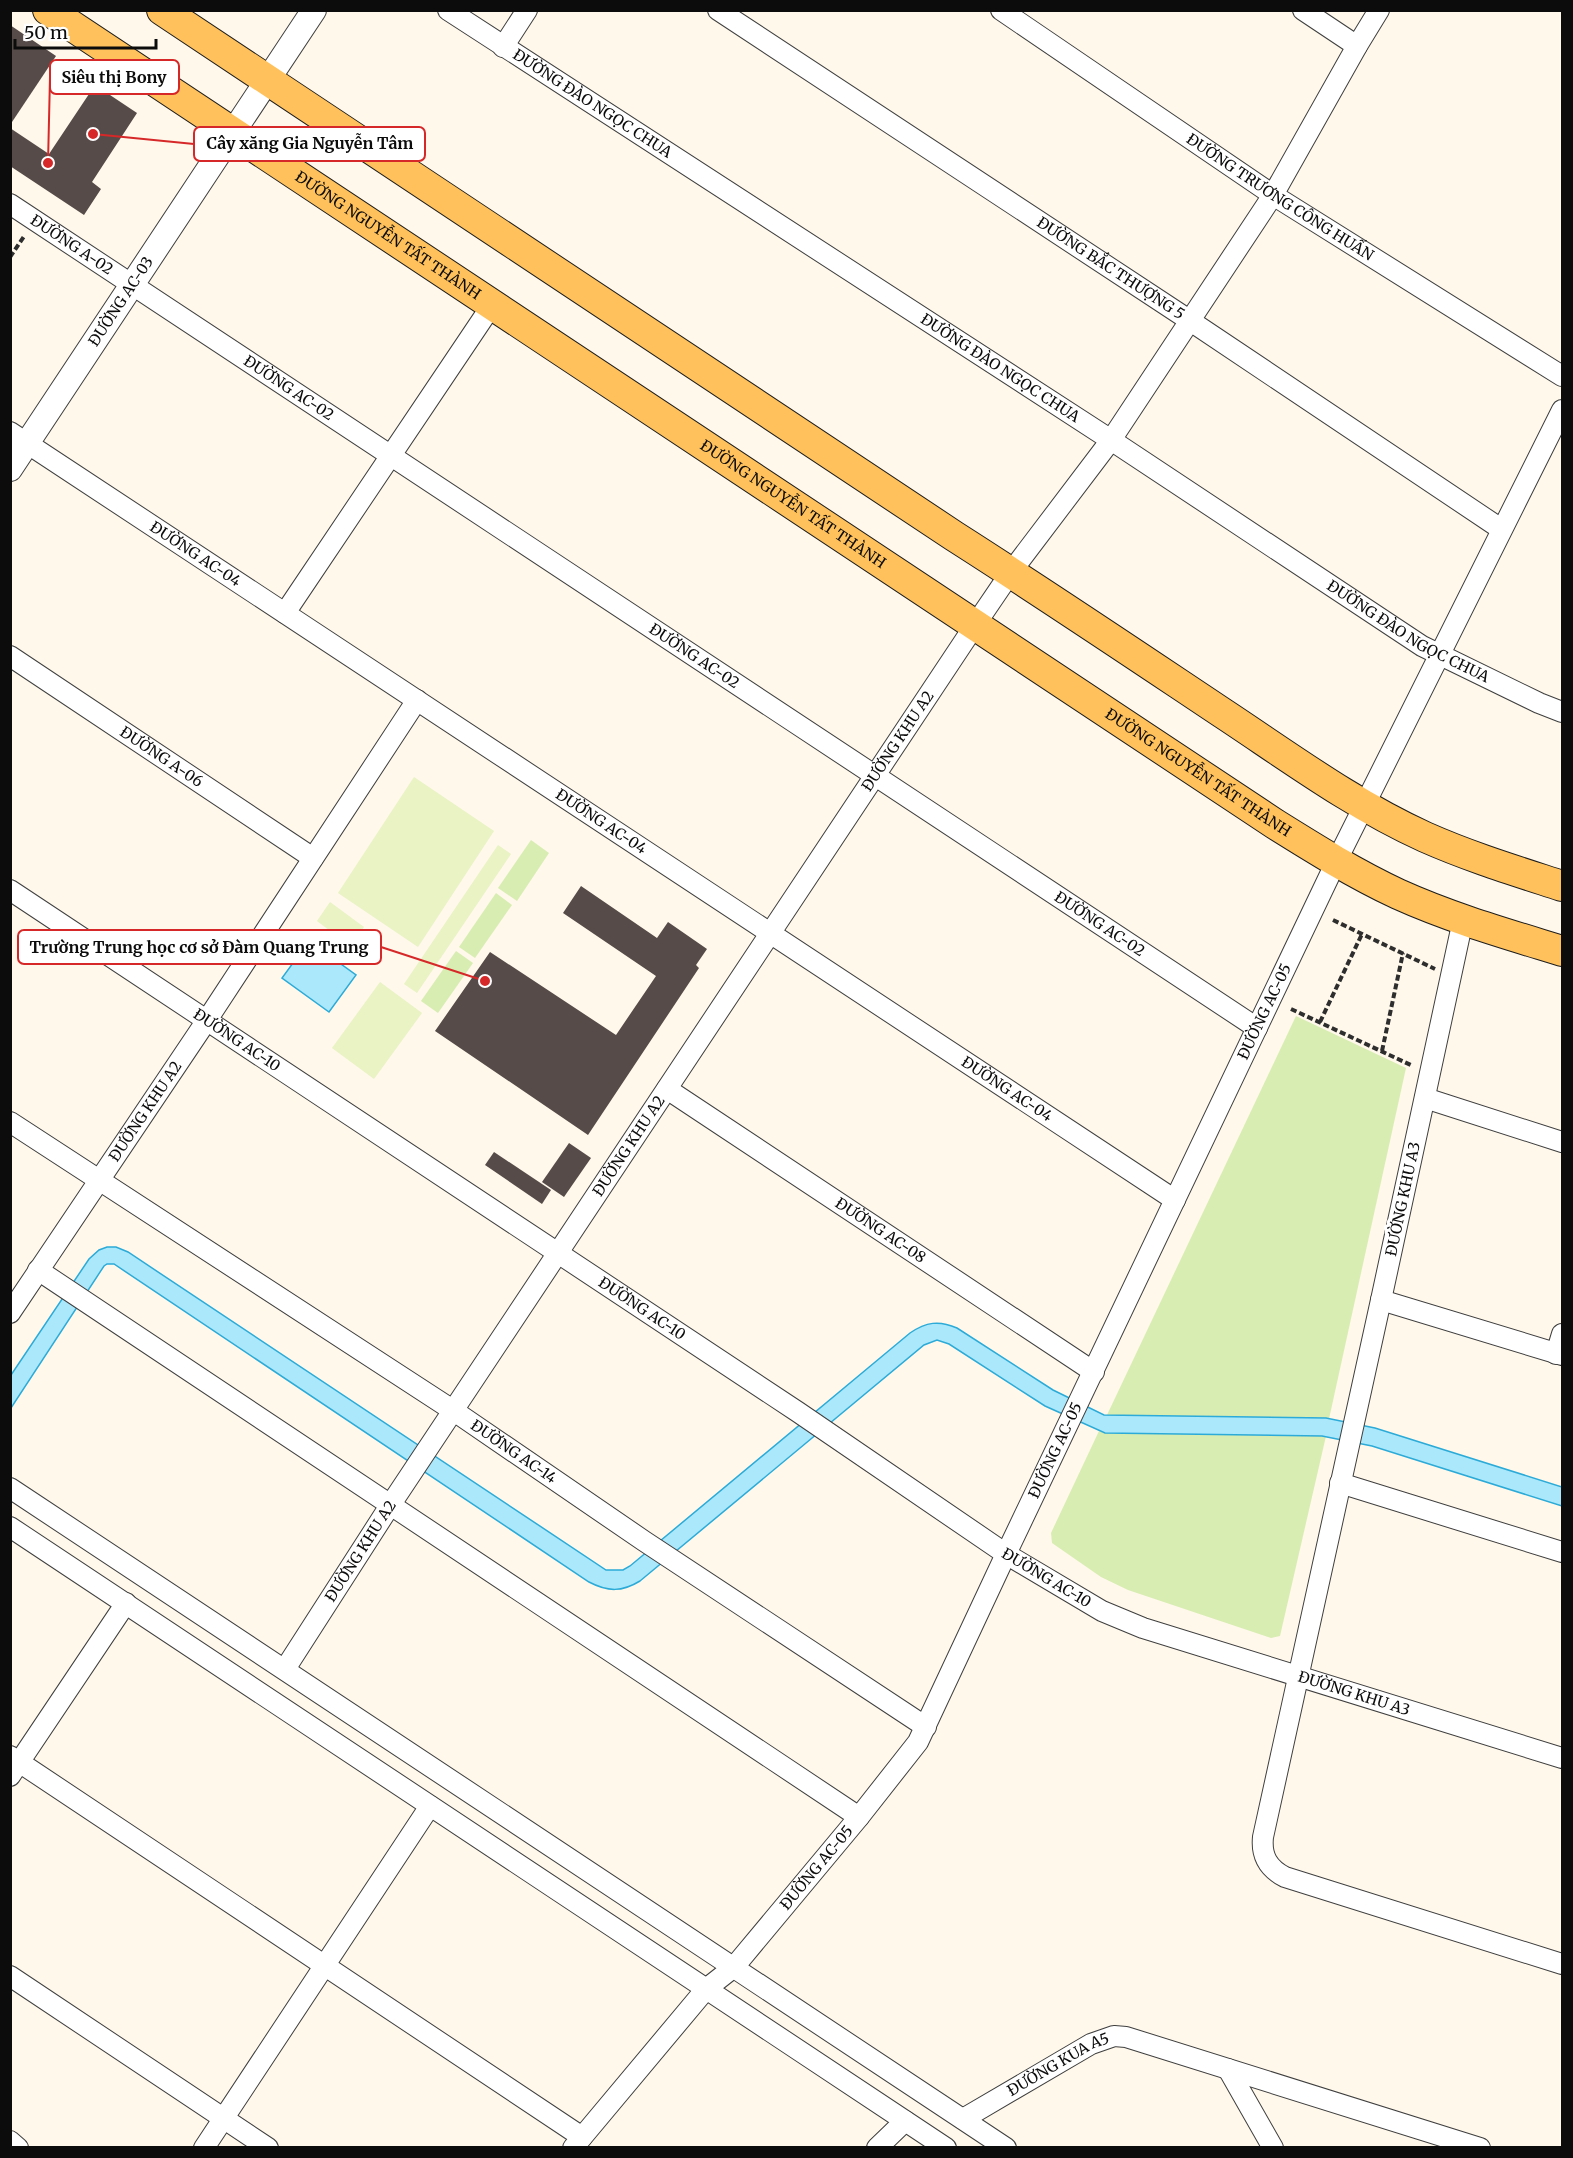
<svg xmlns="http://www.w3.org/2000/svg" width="1573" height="2158" font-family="Merriweather,serif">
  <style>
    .green { fill: #d8edb2 }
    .pitch { fill: #e9f3c4 }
    .water { fill: #abe8fb; stroke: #2cabd8; stroke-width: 1.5 }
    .building { fill: #564b48 }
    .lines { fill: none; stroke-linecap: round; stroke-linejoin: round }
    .minor-casing { stroke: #3f3f3f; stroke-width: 22 }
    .tertiary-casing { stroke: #3f3f3f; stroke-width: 26 }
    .primary-casing { stroke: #1d1d1d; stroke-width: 32 }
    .path { stroke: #2e2e2e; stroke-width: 4; stroke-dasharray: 6 3; stroke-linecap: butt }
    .minor { stroke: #fff; stroke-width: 20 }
    .tertiary { stroke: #fff; stroke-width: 24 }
    .primary { stroke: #ffc15b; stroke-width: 30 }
    .labels { text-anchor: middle; stroke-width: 6; stroke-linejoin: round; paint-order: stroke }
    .street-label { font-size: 15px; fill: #0c0c0c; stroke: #fff }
    .leader { fill: none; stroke: #d62828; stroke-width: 2 }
    .callout-dot { fill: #d62828; stroke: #fff; stroke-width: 2 }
    .callout { fill: #fff; stroke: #d62828; stroke-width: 2 }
    .callout-label { font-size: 16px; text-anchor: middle; font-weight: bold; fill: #0c0c0c }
  </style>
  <rect width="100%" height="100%" fill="#fff8eb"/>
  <!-- green -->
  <g class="green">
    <path d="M531 840 549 853 517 901 498 888Z"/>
    <path d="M496 893 512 905 475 958 459 947Z"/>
    <path d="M456 951 473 963 438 1013 421 1001Z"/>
    <path d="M1296 1016 1406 1068 1329 1419 1107 1415Z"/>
    <path d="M1099 1431 1105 1433 1326 1436 1280 1636 1271 1638 1128 1590 1101 1577 1052 1543 1051 1533Z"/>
  </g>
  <!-- pitch -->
  <g class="pitch">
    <path d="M414 777 494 831 418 947 338 893Z"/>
    <path d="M498 845 511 854 417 993 404 984Z"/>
    <path d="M330 902 364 927 350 946 317 921Z"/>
    <path d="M380 982 422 1013 374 1079 332 1048Z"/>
  </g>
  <!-- water -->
  <g class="water">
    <path d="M309 941 356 975 329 1012 282 978Z"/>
    <path d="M107 1247H116L128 1252 606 1570H623L630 1566 910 1333C926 1322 939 1320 957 1328L1053 1390 1104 1415 1326 1418 1375 1428 1562 1487V1506L1372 1446 1322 1436 1105 1433 1045 1406 949 1344 937 1340 924 1345 640 1581C622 1592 608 1592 589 1582L114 1264H107L104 1266 11 1408V1375L89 1259 99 1250Z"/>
  </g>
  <!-- building -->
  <g class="building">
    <path d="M10 25 56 56 10 125Z"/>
    <path d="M95 85 137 113 92 182 101 189 84 215 10 166V128L49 154Z"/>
    <path d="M581 886 657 938 668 922 707 949 696 965 699 968 588 1135 435 1031 490 952 616 1035 656 976 563 913Z"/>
    <path d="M569 1143 591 1158 564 1197 542 1182Z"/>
    <path d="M494 1152 551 1190 542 1204 485 1165Z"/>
  </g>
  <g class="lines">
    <defs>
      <g id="minor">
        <path id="s1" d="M448 10 1111 440 1422 646 1539 703 1562 712"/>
        <path id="s2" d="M718 10 1189 320 1501 529"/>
        <path id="s3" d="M1001 10 1273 195 1562 376"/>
        <path d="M1303 10 1357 46"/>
        <path d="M503 47 527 10"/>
        <path id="s4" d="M10 204 1257 1028"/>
        <path id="s5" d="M10 432 1175 1200"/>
        <path d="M285 613 492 305"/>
        <path id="s6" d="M10 656 313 858"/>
        <path id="s7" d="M10 890 798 1412 1006 1554 1102 1611 1143 1628 1562 1758"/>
        <path d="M1463 920 1381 1300 1263 1837C1261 1856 1268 1868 1285 1877L1562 1964"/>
        <path id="s8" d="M667 1089 1094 1372"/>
        <path d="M1425 1098 1562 1142"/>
        <path id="s9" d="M10 1122 454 1411 644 1541 926 1727"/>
        <path d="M38 1270 859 1817"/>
        <path d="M1381 1300 1562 1355"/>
        <path id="s10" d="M10 1313 207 1020 417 700"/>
        <path d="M1556 1354 1562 1334"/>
        <path d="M1340 1483 1562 1552"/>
        <path d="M10 1488 1006 2148"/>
        <path d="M10 1527 946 2148"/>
        <path id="s11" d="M285 1669 391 1504 975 625 1011 572 1111 440 1273 195 1357 46 1379 10"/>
        <path d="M10 1756 582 2137"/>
        <path d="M10 1776 126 1603"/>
        <path d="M10 1976 268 2148"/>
        <path d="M1228 2069 1273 2148"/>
        <path id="s12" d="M963 2119 1091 2044 1114 2036 1126 2037 1480 2148"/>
        <path d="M10 2141 18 2148"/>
        <path d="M204 2148 430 1806"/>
        <path id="s13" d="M573 2148 706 1989 734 1967 859 1817 918 1742 1006 1554 1336 862 1562 410"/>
        <path d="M877 2148 905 2121"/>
      </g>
      <g id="tertiary">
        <path id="s14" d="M10 469 314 10"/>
      </g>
      <g id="primary">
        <path id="s15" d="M48 10 1275 824C1315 849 1355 874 1398 894 1451 918 1507 934 1562 951"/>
        <path d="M162 10 954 536C1045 594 1134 654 1224 714 1289 757 1354 805 1425 837 1470 857 1516 871 1562 886"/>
      </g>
    </defs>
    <!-- minor casing -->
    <use href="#minor" class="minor-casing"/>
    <!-- tertiary casing -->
    <use href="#tertiary" class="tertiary-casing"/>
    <!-- primary casing -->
    <use href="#primary" class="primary-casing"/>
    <!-- path -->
    <g class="path">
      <path d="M10 257 25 235"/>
      <path d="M1333 920 1435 969"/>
      <path d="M1291 1009 1413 1066"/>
      <path d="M1320 1022 1362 934"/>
      <path d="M1382 1051 1403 953"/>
    </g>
    <!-- minor -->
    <use href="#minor" class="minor"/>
    <!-- tertiary -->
    <use href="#tertiary" class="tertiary"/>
    <!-- primary -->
    <use href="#primary" class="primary"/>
  </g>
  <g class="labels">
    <!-- street labels -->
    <g class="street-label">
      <text dy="5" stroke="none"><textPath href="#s1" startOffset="172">ĐƯỜNG ĐÀO NGỌC CHUA</textPath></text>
      <text dy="5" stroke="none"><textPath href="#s3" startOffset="336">ĐƯỜNG TRƯƠNG CÔNG HUẤN</textPath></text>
      <text dy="5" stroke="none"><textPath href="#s15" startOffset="408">ĐƯỜNG NGUYỄN TẤT THÀNH</textPath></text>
      <text dy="5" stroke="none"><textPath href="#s4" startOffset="74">ĐƯỜNG A-02</textPath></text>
      <text dy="5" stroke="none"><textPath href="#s2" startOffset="470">ĐƯỜNG BẮC THƯỢNG 5</textPath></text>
      <text dy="5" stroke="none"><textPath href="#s14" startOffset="201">ĐƯỜNG AC-03</textPath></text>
      <text dy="5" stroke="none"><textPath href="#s1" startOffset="658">ĐƯỜNG ĐÀO NGỌC CHUA</textPath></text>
      <text dy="5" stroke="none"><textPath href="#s4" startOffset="334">ĐƯỜNG AC-02</textPath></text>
      <text dy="5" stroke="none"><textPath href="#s15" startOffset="894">ĐƯỜNG NGUYỄN TẤT THÀNH</textPath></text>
      <text dy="5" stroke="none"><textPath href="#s5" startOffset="222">ĐƯỜNG AC-04</textPath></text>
      <text dy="5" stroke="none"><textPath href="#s1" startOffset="1144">ĐƯỜNG ĐÀO NGỌC CHUA</textPath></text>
      <text dy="5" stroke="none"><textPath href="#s4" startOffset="820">ĐƯỜNG AC-02</textPath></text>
      <text dy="5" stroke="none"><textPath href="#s11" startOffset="1112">ĐƯỜNG KHU A2</textPath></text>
      <text dy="5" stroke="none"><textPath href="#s6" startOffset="182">ĐƯỜNG A-06</textPath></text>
      <text dy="5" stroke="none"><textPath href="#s15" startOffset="1380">ĐƯỜNG NGUYỄN TẤT THÀNH</textPath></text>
      <text dy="5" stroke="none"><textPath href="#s5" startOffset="708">ĐƯỜNG AC-04</textPath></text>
      <text dy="5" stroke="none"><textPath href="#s4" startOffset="1306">ĐƯỜNG AC-02</textPath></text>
      <text dy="5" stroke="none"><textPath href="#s13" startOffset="1342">ĐƯỜNG AC-05</textPath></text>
      <text dy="5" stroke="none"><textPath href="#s7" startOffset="272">ĐƯỜNG AC-10</textPath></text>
      <text dy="5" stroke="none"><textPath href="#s5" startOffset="1194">ĐƯỜNG AC-04</textPath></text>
      <text dy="5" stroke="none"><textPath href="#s10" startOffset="243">ĐƯỜNG KHU A2</textPath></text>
      <text dy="5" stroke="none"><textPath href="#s11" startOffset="626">ĐƯỜNG KHU A2</textPath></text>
      <text transform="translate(1403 1199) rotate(-78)" y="5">ĐƯỜNG KHU A3</text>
      <text dy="5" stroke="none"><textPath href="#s8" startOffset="256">ĐƯỜNG AC-08</textPath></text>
      <text dy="5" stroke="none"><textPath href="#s7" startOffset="758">ĐƯỜNG AC-10</textPath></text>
      <text dy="5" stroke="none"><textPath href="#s13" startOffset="856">ĐƯỜNG AC-05</textPath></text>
      <text dy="5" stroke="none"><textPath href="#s9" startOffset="602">ĐƯỜNG AC-14</textPath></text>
      <text dy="5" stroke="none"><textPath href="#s11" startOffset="140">ĐƯỜNG KHU A2</textPath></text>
      <text dy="5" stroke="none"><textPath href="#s7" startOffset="1244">ĐƯỜNG AC-10</textPath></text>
      <text dy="5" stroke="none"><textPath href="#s7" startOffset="1574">ĐƯỜNG KHU A3</textPath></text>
      <text dy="5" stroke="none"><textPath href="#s13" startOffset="372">ĐƯỜNG AC-05</textPath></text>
      <text dy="5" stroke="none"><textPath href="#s12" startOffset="110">ĐƯỜNG KUA A5</textPath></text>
    </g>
  </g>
  <!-- callouts -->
  <path class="leader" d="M48 163L50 77M93 134L194 144M485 981L381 947"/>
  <g class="callout-dot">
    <circle cx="48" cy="163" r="6"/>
    <circle cx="93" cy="134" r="6"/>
    <circle cx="485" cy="981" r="6"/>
  </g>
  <g class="callout">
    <rect x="50" y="60" width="129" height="34" rx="6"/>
    <rect x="194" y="127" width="231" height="34" rx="6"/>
    <rect x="18" y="930" width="363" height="34" rx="6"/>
  </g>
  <g class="callout-label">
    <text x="114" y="83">Siêu thị Bony</text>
    <text x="310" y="149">Cây xăng Gia Nguyễn Tâm</text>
    <text x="199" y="953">Trường Trung học cơ sở Đàm Quang Trung</text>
  </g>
  <!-- border -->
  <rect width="1573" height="2158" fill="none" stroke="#0c0c0c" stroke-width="24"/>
  <!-- scale -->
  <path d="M15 39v9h141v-9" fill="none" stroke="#0c0c0c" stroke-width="3"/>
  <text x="24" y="39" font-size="18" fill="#0c0c0c" stroke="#ffffff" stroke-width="4.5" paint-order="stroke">50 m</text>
</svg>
